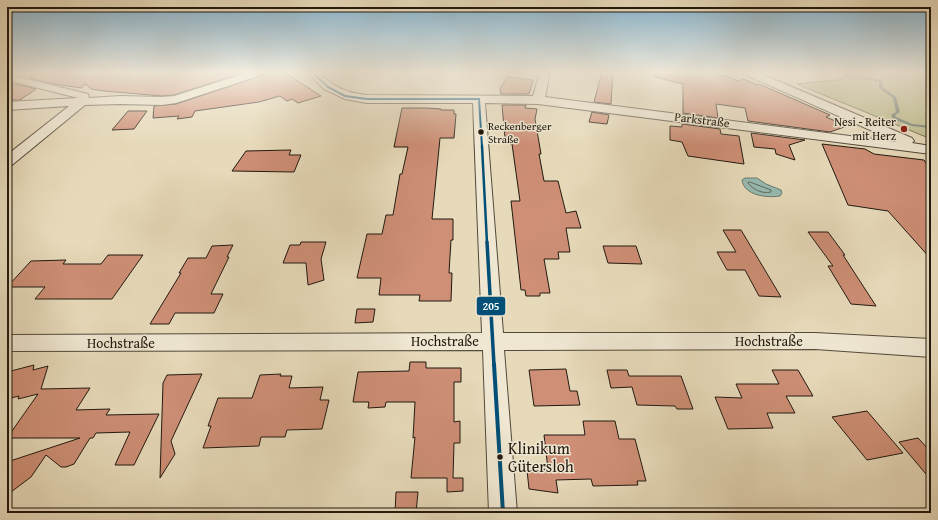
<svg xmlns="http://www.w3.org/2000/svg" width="938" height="520" font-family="'Gentium Book Plus',serif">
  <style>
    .green { fill: #bcbd8b; stroke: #6e6b4e }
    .water { fill: #97bab1; stroke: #687a71 }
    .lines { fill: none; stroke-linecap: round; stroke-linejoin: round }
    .shore { stroke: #5c6a60; stroke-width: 1 }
    .stream { fill: #687a71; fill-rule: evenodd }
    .building { fill: #ce8f76; stroke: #211910 }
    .minor-casing { stroke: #52493a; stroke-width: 2 }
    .minor { fill: #efe7d2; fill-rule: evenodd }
    .bus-1-far3-casing { stroke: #efe7d2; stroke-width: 4 }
    .bus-1-far2-casing { stroke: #efe7d2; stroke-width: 5 }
    .bus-1-far1-casing { stroke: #efe7d2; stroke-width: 6 }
    .bus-1-casing { stroke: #efe7d2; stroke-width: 7 }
    .bus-1-far3 { stroke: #004f76; stroke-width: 2 }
    .bus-1-far2 { stroke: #004f76; stroke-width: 2.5 }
    .bus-1-far1 { stroke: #004f76; stroke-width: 3.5 }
    .bus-1 { stroke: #004f76; stroke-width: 4 }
    .poi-dot { fill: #8f2418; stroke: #efe7d2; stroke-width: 1.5 }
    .bus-dot { fill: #211910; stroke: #efe7d2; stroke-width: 1.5 }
    .labels { text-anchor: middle; stroke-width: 3; stroke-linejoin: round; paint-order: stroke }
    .far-bus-label { font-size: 11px; fill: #211910; stroke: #efe7d2; text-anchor: start }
    .far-street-label { font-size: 12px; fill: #211910; stroke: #efe7d2 }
    .far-poi-label { font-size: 12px; fill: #211910; stroke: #efe7d2; text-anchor: end }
    .street-label { font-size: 14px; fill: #211910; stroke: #efe7d2 }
    .near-bus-label { font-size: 16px; fill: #211910; stroke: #efe7d2; text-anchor: start }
    .line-badge { stroke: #efe7d2; stroke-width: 1.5 }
    .badge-label { font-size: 11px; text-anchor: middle; font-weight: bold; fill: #fff }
  </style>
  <rect width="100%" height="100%" fill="#e7daba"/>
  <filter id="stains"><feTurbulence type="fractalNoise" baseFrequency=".005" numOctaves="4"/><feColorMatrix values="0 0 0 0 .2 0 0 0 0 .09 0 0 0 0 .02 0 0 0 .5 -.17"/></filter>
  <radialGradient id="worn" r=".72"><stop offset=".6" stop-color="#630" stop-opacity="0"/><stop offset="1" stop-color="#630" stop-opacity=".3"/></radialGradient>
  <!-- green -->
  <path class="green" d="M842 72H931V139L797 84 838 80 849 75Z"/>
  <!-- water -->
  <path class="water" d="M745 178H757L766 184 781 190 782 193 780 196C768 198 744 196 742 180Z"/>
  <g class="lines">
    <!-- shore -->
    <path class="shore" d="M750 182 771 190V192C762 194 754 190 748 183Z"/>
    <!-- stream -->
    <g class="stream">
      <path d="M844 72H848L849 73 847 74Z"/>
      <path d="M861 76 881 80 883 82 882 87 896 97 900 112 895 115 896 117 912 124 931 126V128L912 126 893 119 891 115 896 112 893 98 879 88V82L861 78Z"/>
    </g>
  </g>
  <!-- building -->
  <g class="building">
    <path d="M32 72H246L174 95 162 96 104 91 91 89 86 84 81 88 48 83 30 78Z"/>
    <path d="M266 72H284L321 96 298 103 292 99 287 101 280 96 259 102 195 111 192 117 177 119 179 116 153 118 154 106 176 104 264 75Z"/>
    <path d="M602 72H613L611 104 594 102Z"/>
    <path d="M656 72H709L720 76 724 75 738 81 744 79 757 85 759 84 830 115 826 117 847 126 830 132 748 121 745 108 716 104 718 118 683 113V84L655 77Z"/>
    <path d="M507 77 533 80 529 94H501L500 89Z"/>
    <path d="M15 84 36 89 20 100H7V87Z"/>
    <path d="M502 105H526L525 108 537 109 535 119 541 154H539L544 181H558L566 213 576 211 581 228H566L570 252H558L559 259H544L550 293H540V296H526L525 290H521L511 201H520L512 144H510L509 138H505Z"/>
    <path d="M402 108H427L441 109V110H454V114H456L454 138H440L432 219H453V240H451L449 273H452L451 301H419L420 295H379L381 278H357L367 234H382L386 215H393L400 174H402L408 147H394Z"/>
    <path d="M128 111H147L134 129 112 130Z"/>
    <path d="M592 112 609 115 607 124 589 122Z"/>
    <path d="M682 124 720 129 721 134 739 136 744 164 688 156 682 142 670 140V126L682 127Z"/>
    <path d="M751 133 805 140 789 145 795 160 776 154 775 149 754 147Z"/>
    <path d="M822 144 865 149 874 154 924 160 926 163 931 164V259L888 211 848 205Z"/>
    <path d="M291 150 289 155H301L294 172 232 171 246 151Z"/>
    <path d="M723 230H741L781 297 759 296 745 270H727L717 252H736Z"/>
    <path d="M808 232H828L845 255H843L876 306 851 304 828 266H833Z"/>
    <path d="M301 242H326L321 259 324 280 308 285 306 263H283L290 245H300Z"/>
    <path d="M233 245 227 257H229L211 294H223L214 313H175L169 324H150L181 273H179L188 258H206L212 246Z"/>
    <path d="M603 246H636L642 264 608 263Z"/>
    <path d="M108 255H143L112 299H35L45 287H7L31 261 66 260 63 264H101Z"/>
    <path d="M357 309H375L373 322 355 323Z"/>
    <path d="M410 362H426V368H461V382H454V422L460 421V443H454L453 478H463V491L447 492V478H411L415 437 413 438 415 402H386L385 407 368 408 369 402H353L358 372 409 371Z"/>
    <path d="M34 365 33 370 48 366 41 389 90 388 76 410 110 409 106 415 159 414 134 465H115L130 432 96 433 93 438H90L74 464 66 467H61L46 455 31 477 7 495V462L80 438H7L38 394 18 399 19 396 7 399V372Z"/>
    <path d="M566 369 570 391H577L580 405 534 406 529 370Z"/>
    <path d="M607 370H627L629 376H681L693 409H677L675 406 637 405 632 387 611 388Z"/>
    <path d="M772 370H798L813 396H786L795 413H767L773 428 728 429 715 397 742 398 736 384H779Z"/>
    <path d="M202 374 171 441 175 454 160 478 163 383 167 375Z"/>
    <path d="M281 374 280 376H292L289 388 323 387 320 400H329L322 429 287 430 285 437H261L259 446 203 448 211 426H208L218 398H252L260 375Z"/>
    <path d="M867 411 903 453 867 460 832 417Z"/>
    <path d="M583 421H615L619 439H635L646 481H637L638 485 593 486 591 479 556 480 558 493 529 489 527 470 548 469 544 435H585Z"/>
    <path d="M918 438 931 452V480L899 442Z"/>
    <path d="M396 492H418L416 513H395Z"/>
  </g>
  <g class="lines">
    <defs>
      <g id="minor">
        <path d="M250 72H265L264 74 176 103 162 105 120 104 85 105 12 165 7 166V155L69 106 7 110V102L78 98 7 80V74L88 94 89 98 120 96 162 97 174 96Z"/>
        <path d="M307 72H318C336 88 343 92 367 95L533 96 540 72H550L545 97 897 142 744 74 743 72H757L912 138 914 141 912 143 931 146V154L538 104 485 103 503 333H815L931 339V357L815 349 504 350 517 513H489L483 350 7 351V335L482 333 473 103H367L345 99 324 89Z"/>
      </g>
    </defs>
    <!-- minor casing -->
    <use href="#minor" class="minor-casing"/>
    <!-- minor -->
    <use href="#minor" class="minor"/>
    <defs>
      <g id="bus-1-far3">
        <path d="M312 72 328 87 345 96 367 99H479"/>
        <path d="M479 99 482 147"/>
      </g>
      <path id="bus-1-far2" d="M482 146 487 243"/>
      <path id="bus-1-far1" d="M487 242 494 365"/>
      <path id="bus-1" d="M494 364 503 513"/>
    </defs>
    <!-- bus-1-far3 casing -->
    <use href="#bus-1-far3" class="bus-1-far3-casing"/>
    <!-- bus-1-far2 casing -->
    <use href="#bus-1-far2" class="bus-1-far2-casing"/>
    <!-- bus-1-far1 casing -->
    <use href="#bus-1-far1" class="bus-1-far1-casing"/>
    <!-- bus-1 casing -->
    <use href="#bus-1" class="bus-1-casing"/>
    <!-- bus-1-far3 -->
    <use href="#bus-1-far3" class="bus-1-far3"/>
    <!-- bus-1-far2 -->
    <use href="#bus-1-far2" class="bus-1-far2"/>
    <!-- bus-1-far1 -->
    <use href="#bus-1-far1" class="bus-1-far1"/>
    <!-- bus-1 -->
    <use href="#bus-1" class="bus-1"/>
  </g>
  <!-- sky -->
  <linearGradient id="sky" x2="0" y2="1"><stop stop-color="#87b6d2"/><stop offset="0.5" stop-color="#f4eee0"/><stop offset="1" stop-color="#f4eee0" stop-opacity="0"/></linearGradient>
  <rect width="938" height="145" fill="url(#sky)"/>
  <!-- markers -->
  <circle class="poi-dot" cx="904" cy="129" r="4"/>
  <g class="bus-dot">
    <circle cx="481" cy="132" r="3.5"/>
    <circle cx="500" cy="457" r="3.5"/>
  </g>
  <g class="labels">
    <!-- far-bus labels -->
    <g class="far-bus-label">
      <text x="488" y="130">Reckenberger<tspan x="488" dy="13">Straße</tspan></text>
    </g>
    <!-- far-street labels -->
    <g class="far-street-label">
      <text transform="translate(702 120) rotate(7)" y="4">Parkstraße</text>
    </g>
    <!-- far-poi labels -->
    <g class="far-poi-label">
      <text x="896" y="126">Nesi - Reiter<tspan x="896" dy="14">mit Herz</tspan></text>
    </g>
    <!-- street labels -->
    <g class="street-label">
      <text x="445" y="346">Hochstraße</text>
      <text x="769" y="346">Hochstraße</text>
      <text x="121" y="348">Hochstraße</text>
    </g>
    <!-- near-bus labels -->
    <g class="near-bus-label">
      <text x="508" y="454">Klinikum<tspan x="508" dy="18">Gütersloh</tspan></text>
    </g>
  </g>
  <rect class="line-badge" x="476" y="296" width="30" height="20" rx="4" fill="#004f76"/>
  <g class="badge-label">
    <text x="491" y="310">205</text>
  </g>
  <!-- margin -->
  <rect width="938" height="520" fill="none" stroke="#e7daba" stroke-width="24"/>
  <rect x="8" y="8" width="922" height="504" fill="none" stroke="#211910" stroke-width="2"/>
  <rect x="12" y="12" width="914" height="496" fill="none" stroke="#211910"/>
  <rect width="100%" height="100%" filter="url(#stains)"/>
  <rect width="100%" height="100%" fill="url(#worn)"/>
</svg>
